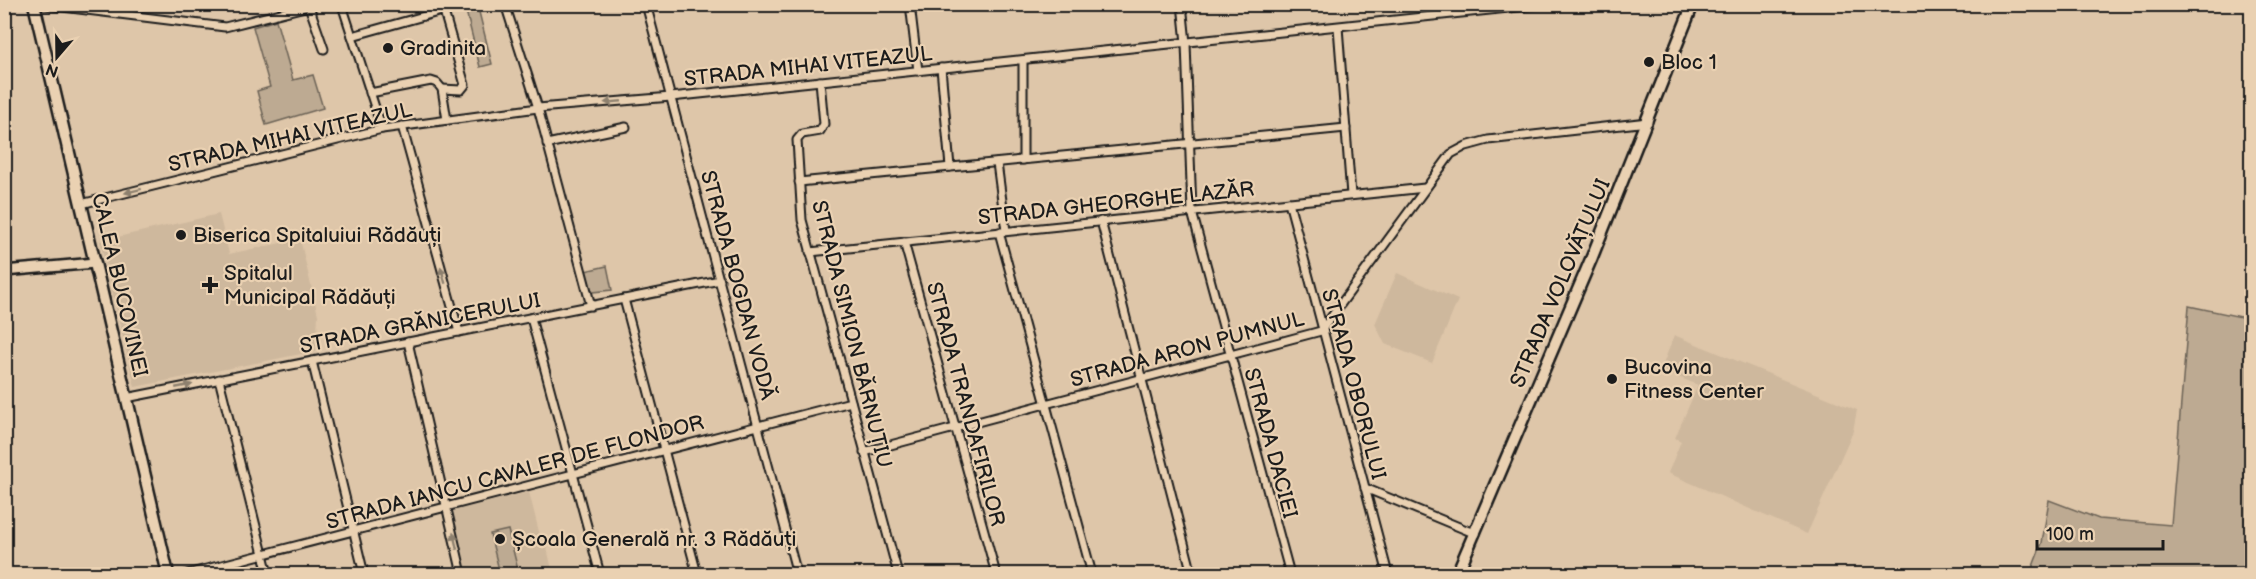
<svg xmlns="http://www.w3.org/2000/svg" width="2256" height="579" font-family="'Balsamiq Sans',sans-serif">
  <style>
    .built { fill: #ceb89d }
    .green { fill: #bdaa92; stroke: #6c6357; stroke-width: 1.5 }
    .lines { fill: none; stroke-linecap: round; stroke-linejoin: round }
    .minor-casing { stroke: #1c1c1c; stroke-width: 11 }
    .tertiary-casing { stroke: #1c1c1c; stroke-width: 14 }
    .secondary-casing { stroke: #1c1c1c; stroke-width: 15 }
    .minor { stroke: #ead1b2; stroke-width: 7 }
    .tertiary { stroke: #ead1b2; stroke-width: 9 }
    .secondary { stroke: #ead1b2; stroke-width: 10 }
    .oneway { fill: #8d806e }
    .poi-dot { fill: #1c1c1c; stroke: #ead1b2; stroke-width: 2 }
    .labels { text-anchor: middle; stroke-width: 4.5; stroke-linejoin: round; paint-order: stroke }
    .poi-label { font-size: 21px; fill: #1c1c1c; stroke: #ead1b2; text-anchor: start }
    .street-label { font-size: 21px; fill: #1c1c1c; stroke: #ead1b2 }
  </style>
  <rect width="100%" height="100%" fill="#dec6a9"/>
  <filter id="ink" filterUnits="userSpaceOnUse"><feTurbulence type="fractalNoise" baseFrequency=".0167" numOctaves="2"/><feDisplacementMap in="SourceGraphic" scale="12" xChannelSelector="R" yChannelSelector="G"/><feConvolveMatrix kernelMatrix="1 2 1 2 8 2 1 2 1" color-interpolation-filters="sRGB"/></filter>
  <g filter="url(#ink)">
    <!-- built -->
    <g class="built">
      <path d="M219 214 229 254 300 239 318 315 316 351 135 387 100 241Z"/>
      <path d="M1397 273 1458 300 1432 363 1385 344 1375 324Z"/>
      <path d="M1674 335 1857 410 1853 431 1807 534 1668 473 1681 441 1675 438 1698 385 1661 370Z"/>
      <path d="M529 492 543 548H547L553 574H468L451 511Z"/>
    </g>
    <!-- green -->
    <g class="green">
      <path d="M478 8 492 64 480 67 466 11Z"/>
      <path d="M276 20 293 80 313 75 323 108 266 125 257 91 270 87 253 27Z"/>
      <path d="M607 266 612 290 593 292 589 289 585 271Z"/>
      <path d="M2189 306 2251 319V574H2030L2042 543 2049 500 2099 519 2171 525Z"/>
      <path d="M508 530 519 574H500L490 534Z"/>
    </g>
    <g class="lines">
      <defs>
        <g id="minor">
          <path d="M38 4 225 27 317 4"/>
          <path d="M339 4 343 8 382 129"/>
          <path d="M505 4 538 108 591 306"/>
          <path d="M646 4 797 574"/>
          <path d="M910 4 918 71"/>
          <path d="M1182 4 1186 43 1192 212 1290 574"/>
          <path d="M309 6 324 49"/>
          <path d="M444 12 465 85 461 90 442 89 447 120"/>
          <path d="M1338 27 1351 195"/>
          <path d="M352 36 467 4"/>
          <path d="M941 68 950 167"/>
          <path d="M820 81 824 124 820 131 802 134 797 140 802 220 898 574"/>
          <path d="M370 93 431 81 437 83 442 89"/>
          <path d="M402 126 459 332"/>
          <path d="M547 144 626 127"/>
          <path d="M1023 160V60"/>
          <path d="M997 163 1006 231"/>
          <path d="M799 182 1346 128"/>
          <path d="M1289 202 1388 574"/>
          <path d="M81 204 382 129 538 108 671 97 1546 4"/>
          <path d="M1101 221 1192 574"/>
          <path d="M999 232 1092 574"/>
          <path d="M904 242 996 574"/>
          <path d="M810 252 1425 188"/>
          <path d="M624 299 697 574"/>
          <path d="M531 318 600 574"/>
          <path d="M408 342 462 574"/>
          <path d="M312 361 364 574"/>
          <path d="M219 379 268 574"/>
          <path d="M126 398 720 280"/>
          <path d="M864 452 1321 331 1451 154 1466 146 1488 140 1648 122"/>
          <path d="M1365 488 1476 534"/>
          <path d="M187 574 851 402"/>
        </g>
        <path id="tertiary" d="M4 271 95 263"/>
        <g id="secondary">
          <path d="M34 4 168 574"/>
          <path d="M1457 574 1592 257 1693 4"/>
        </g>
      </defs>
      <!-- minor casing -->
      <use href="#minor" class="minor-casing"/>
      <!-- tertiary casing -->
      <use href="#tertiary" class="tertiary-casing"/>
      <!-- secondary casing -->
      <use href="#secondary" class="secondary-casing"/>
      <!-- minor -->
      <use href="#minor" class="minor"/>
      <!-- tertiary -->
      <use href="#tertiary" class="tertiary"/>
      <!-- secondary -->
      <use href="#secondary" class="secondary"/>
    </g>
    <!-- one-way arrows -->
    <defs><path id="oneway-solid" d="M-6-.8H1V-3.2L6.5 0L1 3.2V.8H-6Z" transform="scale(1.5)"/></defs>
    <g class="oneway">
      <use href="#oneway-solid" transform="translate(613 102) rotate(175)"/>
      <use href="#oneway-solid" transform="translate(133 191) rotate(166)"/>
      <use href="#oneway-solid" transform="translate(443 275) rotate(-105)"/>
      <use href="#oneway-solid" transform="translate(184 386) rotate(-11)"/>
      <use href="#oneway-solid" transform="translate(455 541) rotate(-103)"/>
    </g>
  </g>
  <!-- markers -->
  <g class="poi-dot">
    <circle cx="388" cy="48" r="6"/>
    <circle cx="1649" cy="62" r="6"/>
    <circle cx="181" cy="235" r="6"/>
    <path d="M207 276h6v6h6v6h-6v6h-6v-6h-6v-6h6z"/>
    <circle cx="1612" cy="379" r="6"/>
    <circle cx="500" cy="539" r="6"/>
  </g>
  <g class="labels">
    <!-- poi labels -->
    <g class="poi-label">
      <text x="400" y="55">Gradinita</text>
      <text x="1661" y="69">Bloc 1</text>
      <text x="193" y="242">Biserica Spitaluiui Rădăuți</text>
      <text x="224" y="280">Spitalul<tspan x="224" dy="24">Municipal Rădăuți</tspan></text>
      <text x="1624" y="374">Bucovina<tspan x="1624" dy="24">Fitness Center</tspan></text>
      <text x="512" y="546">Școala Generală nr. 3 Rădăuți</text>
    </g>
    <!-- street labels -->
    <g class="street-label">
      <text transform="translate(808 66) rotate(-6)" y="7">STRADA MIHAI VITEAZUL</text>
      <text transform="translate(290 137) rotate(-13)" y="7">STRADA MIHAI VITEAZUL</text>
      <text transform="translate(1116 203) rotate(-6)" y="7">STRADA GHEORGHE LAZĂR</text>
      <text transform="translate(1560 283) rotate(-67)" y="7">STRADA VOLOVĂȚULUI</text>
      <text transform="translate(120 285) rotate(77)" y="7">CALEA BUCOVINEI</text>
      <text transform="translate(738 285) rotate(75)" y="7">STRADA BOGDAN VODĂ</text>
      <text transform="translate(420 323) rotate(-11)" y="7">STRADA GRĂNICERULUI</text>
      <text transform="translate(852 334) rotate(76)" y="7">STRADA SIMION BĂRNUȚIU</text>
      <text transform="translate(1187 349) rotate(-15)" y="7">STRADA ARON PUMNUL</text>
      <text transform="translate(1354 384) rotate(75)" y="7">STRADA OBORULUI</text>
      <text transform="translate(966 404) rotate(75)" y="7">STRADA TRANDAFIRILOR</text>
      <text transform="translate(1271 443) rotate(75)" y="7">STRADA DACIEI</text>
      <text transform="translate(515 472) rotate(-15)" y="7">STRADA IANCU CAVALER DE FLONDOR</text>
    </g>
  </g>
  <!-- margin -->
  <rect width="2256" height="579" fill="none" stroke="#ead1b2" stroke-width="24"/>
  <rect x="12" y="12" width="2232" height="555" fill="none" stroke="#1c1c1c" stroke-width="2" filter="url(#ink)"/>
  <!-- north arrow -->
  <g transform="translate(57 57) rotate(200)" stroke="#ead1b2" stroke-width="4.5" paint-order="stroke">
  <path d="M0-4.5L10 22L0 15L-10 22Z" fill="#1c1c1c"/>
  <text y="-9" font-size="16" font-weight="bold" text-anchor="middle" fill="#1c1c1c">N</text>
  </g>
  <!-- scale -->
  <path d="M2037 540v9h126v-9" fill="none" stroke="#1c1c1c" stroke-width="3"/>
  <text x="2046" y="540" font-size="18" fill="#1c1c1c" stroke="#ead1b2" stroke-width="4.5" paint-order="stroke">100 m</text>
</svg>
